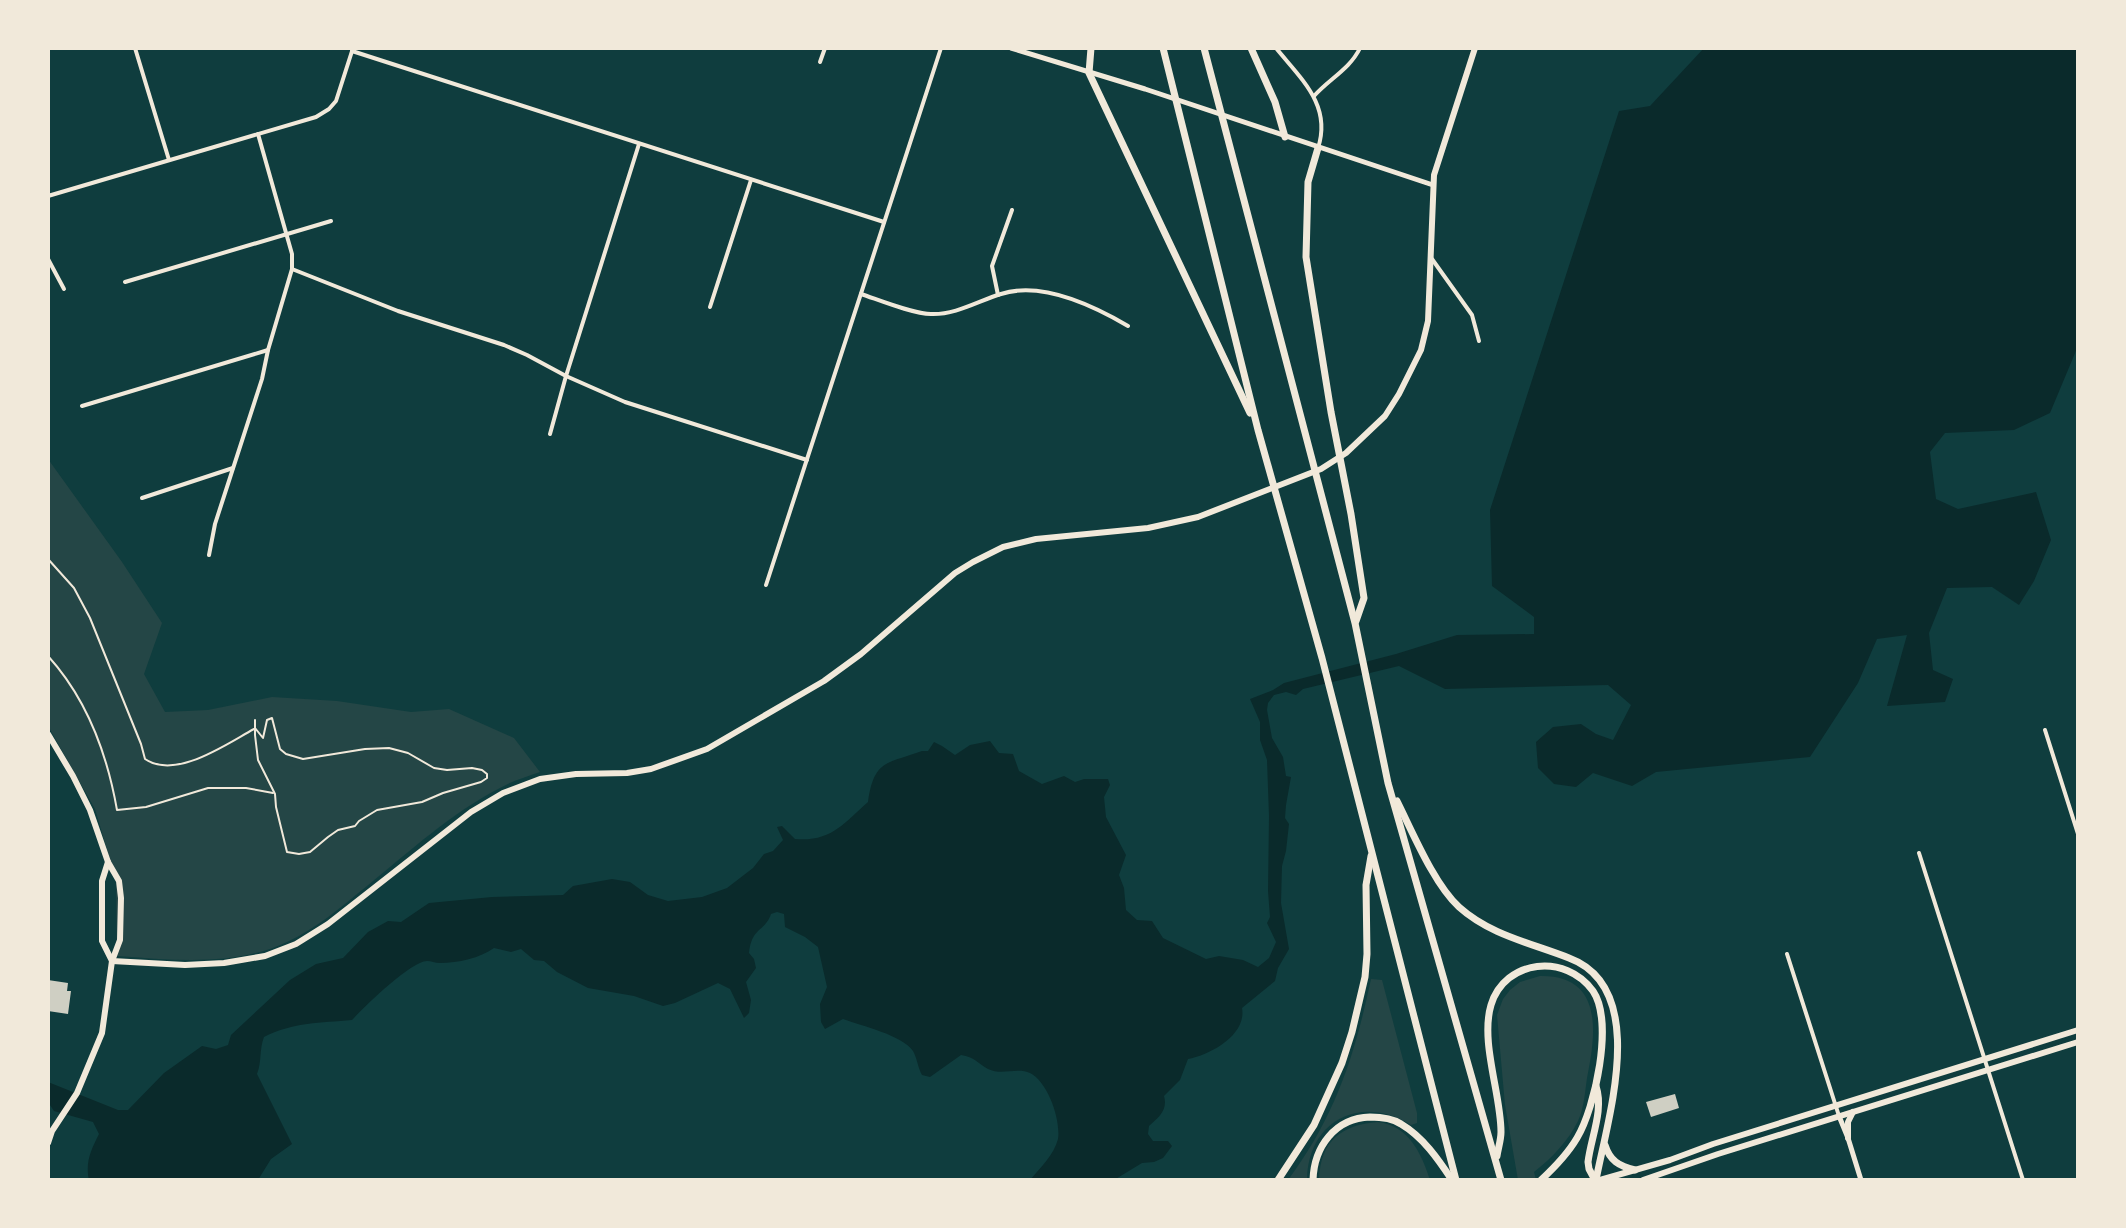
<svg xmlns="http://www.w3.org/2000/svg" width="2126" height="1228" font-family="Barlow,sans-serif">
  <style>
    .green { fill: #244646 }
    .water { fill: #0a2a2b }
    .building { fill: #cfcfc3 }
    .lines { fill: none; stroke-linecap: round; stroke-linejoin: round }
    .path { stroke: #f1e9da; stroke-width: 2 }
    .minor { stroke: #f1e9da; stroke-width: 4 }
    .tertiary { stroke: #f1e9da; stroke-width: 5 }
    .secondary { stroke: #f1e9da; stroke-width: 6 }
    .motorway { stroke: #f1e9da; stroke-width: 7 }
  </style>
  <rect width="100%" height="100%" fill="#0f3d3e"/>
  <!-- green -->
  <g class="green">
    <path d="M48 459 122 562 162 623 144 674 165 712 208 710 272 697 337 701 411 712 449 709 514 738 540 772C526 777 512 781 500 788 451 813 409 852 367 886 341 907 317 928 287 942 235 967 173 960 117 956L116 880 95 809 48 726Z"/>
    <path d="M1540 976C1604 975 1596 1034 1587 1078 1585 1092 1584 1108 1578 1121 1569 1140 1551 1159 1534 1172L1536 1180H1518L1505 1105 1497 1015 1503 999 1510 990 1520 982Z"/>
    <path d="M1371 979 1382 980 1417 1113V1123L1411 1125C1361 1094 1308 1120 1307 1180H1288C1335 1117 1355 1055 1371 979Z"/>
    <path d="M1378 1122C1409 1126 1421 1153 1430 1180H1319C1320 1141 1341 1125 1378 1122Z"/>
  </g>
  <!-- water -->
  <path class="water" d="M1704 48H2078V346L2050 413 2014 430 1945 433 1930 452 1936 499 1958 509 2036 492 2051 540 2034 581 2019 605 1992 587 1947 588 1929 633 1933 670 1953 679 1945 702 1887 706 1907 635 1877 639 1858 683 1810 757 1656 772 1632 786 1593 773 1576 787 1554 784 1538 768 1536 742 1553 727 1581 724 1596 734 1613 740 1631 705 1608 685 1445 689 1399 666 1303 689 1296 695 1286 692 1274 695 1268 703 1267 710 1272 738 1283 757 1286 776 1291 777 1286 805 1285 818 1289 824 1286 851 1282 866 1281 903 1289 949 1278 968 1275 981 1242 1008C1247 1035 1210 1055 1188 1059L1180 1080 1164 1096C1168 1110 1159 1117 1149 1126L1148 1134 1153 1141H1168L1172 1146 1163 1158 1154 1162 1142 1163 1114 1180H1030C1040 1168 1054 1155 1058 1139 1061 1120 1048 1082 1030 1073 1017 1067 1002 1076 988 1069 977 1063 975 1057 961 1055L930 1077 922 1075C918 1068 917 1058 913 1051 902 1035 862 1026 843 1019L825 1029 821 1022 820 1004 827 987 818 947 805 937 785 927 784 914 777 912 771 914C765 932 752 926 749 953L754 959 756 968 746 982 751 1000 749 1013 744 1018 730 989 718 983 675 1003 663 1006 634 996 588 988 557 972 544 961 534 960 521 949 511 952 494 948C480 958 458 963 440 963 435 963 431 961 427 961 410 962 365 1006 352 1020 320 1023 294 1022 264 1037 259 1050 262 1061 257 1074L292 1144 271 1159 258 1180H89C85 1162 91 1150 99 1134L93 1122 54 1111 48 1102V1082L118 1110H128L164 1073 202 1046 216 1049 228 1045 231 1035 290 980 316 964 343 958 368 932 388 921 401 922 429 903 492 897 563 895 573 886 612 879 630 882 648 895 668 901 702 897 727 888 753 868 764 854 773 851 783 840 777 827 782 826 795 839C831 842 843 824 868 802 874 760 886 764 922 751H928L934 742 942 746 955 755 970 745 990 741 999 753 1013 754 1019 771 1042 784 1064 776 1075 782 1084 779H1108L1110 785 1104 797 1106 817 1126 855 1119 875 1124 888 1126 910 1137 920 1152 921 1163 938 1206 959 1219 956 1243 960 1258 967 1269 958 1276 942 1267 923 1270 917 1268 891 1269 816 1267 760 1260 740V722L1250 699 1273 690 1284 683 1396 654 1457 635 1534 634V617L1492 586 1490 510 1619 111 1650 106Z"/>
  <!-- building -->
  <g class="building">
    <path d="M48 980 68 983 67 991H71L68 1014 48 1011Z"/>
    <path d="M1675 1094 1679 1108 1651 1117 1646 1102Z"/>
  </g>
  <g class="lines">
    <!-- path -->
    <g class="path">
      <path d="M48 559 74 588 90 618 141 744 145 759C176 780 226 744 254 729"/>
      <path d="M48 656C87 699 107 753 117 810L146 807 208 788H246L273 793"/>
      <path d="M255 728 263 738 267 720 272 718 280 749 286 754 303 759 365 749 389 748 408 753 434 768 447 770 472 768 482 770 487 774V778L481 782 443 793 422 802 377 810 359 821 355 826 338 830 328 837 310 852 299 854 287 852 276 807 275 794 258 760 255 735V720"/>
    </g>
    <!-- minor -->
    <g class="minor">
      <path d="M135 48 169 160"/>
      <path d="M1276 48C1301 79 1332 105 1318 148"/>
      <path d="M352 51 884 222"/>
      <path d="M820 62 825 48"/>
      <path d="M1314 96C1329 79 1350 69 1360 48"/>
      <path d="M48 196 316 117 329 109 336 101 353 48"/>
      <path d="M48 259 64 289"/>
      <path d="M1432 259 1472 315 1479 341"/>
      <path d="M292 269 398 311 504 345 527 355 566 376 625 402 807 460"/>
      <path d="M125 282 331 221"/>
      <path d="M861 294C879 300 913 314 931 314 956 315 978 301 1001 294 1041 281 1094 306 1128 326"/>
      <path d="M998 295 992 266 1012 210"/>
      <path d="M710 307 751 180"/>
      <path d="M82 406 268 350"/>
      <path d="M550 434 566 376 639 144"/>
      <path d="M142 498 233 468"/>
      <path d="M209 555 215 524 262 379 268 350 292 269V254L258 134"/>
      <path d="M766 585 941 48"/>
      <path d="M2045 730 2078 834"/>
      <path d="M1919 853 2023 1180"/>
      <path d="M1787 954 1839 1116"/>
    </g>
    <!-- tertiary -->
    <g class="tertiary">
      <path d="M1011 48 1145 89 1433 185"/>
      <path d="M1839 1116 1848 1138 1861 1180"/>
    </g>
    <!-- secondary -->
    <g class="secondary">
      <path d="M48 734 73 776 90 810 108 862 119 881 121 898 120 940 112 961 102 1033 77 1093 52 1131 48 1143"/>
      <path d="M108 862 102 881V941L112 961"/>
      <path d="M112 961 185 965 224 963 265 956 296 944 328 924 471 812 503 793 540 779 576 774 627 773 651 769 707 749 824 681 861 654 955 573 973 562 1003 547 1036 539 1148 528 1198 517 1321 469 1346 453 1385 416 1399 394 1421 350 1428 321 1434 175 1475 48"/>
      <path d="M1848 1138V1122L1853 1112"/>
      <path d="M1600 1180 1670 1160 1713 1144 2078 1030"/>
      <path d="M1643 1180 1718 1154 2078 1042"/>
    </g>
    <!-- motorway -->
    <g class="motorway">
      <path d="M1091 48 1089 73 1250 413"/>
      <path d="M1163 48 1258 430 1322 658 1456 1180"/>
      <path d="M1204 48 1355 623 1388 783 1501 1180"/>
      <path d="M1251 48 1275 102 1285 137"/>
      <path d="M1318 148 1308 182 1306 257 1331 412 1351 514 1364 598 1356 621"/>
      <path d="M1397 801C1413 833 1434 884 1459 907 1490 935 1531 943 1569 958 1650 988 1608 1117 1596 1180"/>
      <path d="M1605 1145C1610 1161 1619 1166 1635 1170"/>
      <path d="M1497 1156C1498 1149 1501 1140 1501 1132 1501 1094 1480 1042 1491 1005 1505 959 1566 953 1593 991 1614 1022 1595 1108 1577 1138 1567 1155 1555 1167 1541 1180"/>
      <path d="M1278 1180 1314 1125 1342 1063 1352 1032 1365 977 1367 954 1366 885 1371 856"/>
      <path d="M1313 1180C1314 1147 1335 1118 1370 1117 1381 1117 1392 1118 1401 1124 1423 1137 1438 1159 1452 1180"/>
      <path d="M1595 1180 1589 1169 1588 1162C1591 1137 1604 1110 1596 1086"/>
    </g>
  </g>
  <!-- border -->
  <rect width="2126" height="1228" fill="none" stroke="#f1e9da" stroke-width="100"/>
</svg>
